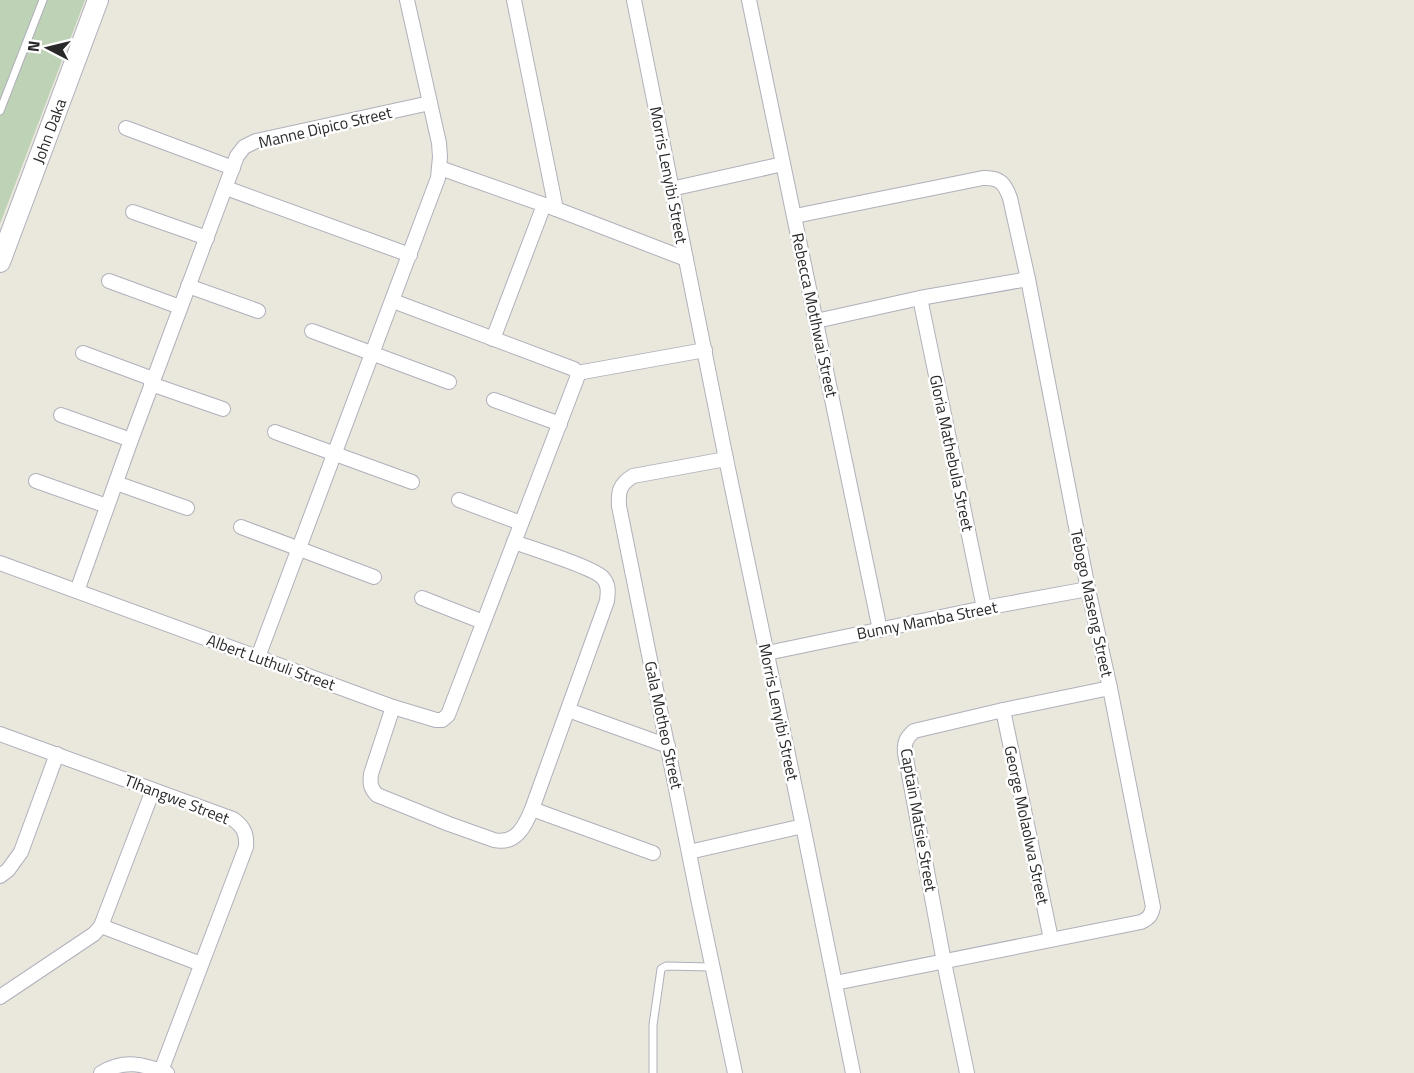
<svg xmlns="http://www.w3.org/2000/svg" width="1414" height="1073" font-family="'Titillium Web',sans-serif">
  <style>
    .cemetery { fill: #bed2b6 }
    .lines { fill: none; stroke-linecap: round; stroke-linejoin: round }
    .lane-casing { stroke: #b0b0bc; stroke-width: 9 }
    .street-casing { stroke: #b0b0bc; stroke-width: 16 }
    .secondary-casing { stroke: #b0b0bc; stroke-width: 22 }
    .lane { stroke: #fff; stroke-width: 7 }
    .street { stroke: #fff; stroke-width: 14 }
    .secondary { stroke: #fff; stroke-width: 20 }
    .labels { text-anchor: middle; stroke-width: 5; stroke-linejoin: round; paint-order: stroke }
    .street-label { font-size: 16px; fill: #292929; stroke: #fff }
  </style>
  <rect width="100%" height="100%" fill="#eae7dd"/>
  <!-- cemetery -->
  <path class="cemetery" d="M0 0H85L0 224Z"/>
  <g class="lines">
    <defs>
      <g id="lane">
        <path d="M0 111 43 0"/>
        <path d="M653 1073V1025L661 969 666 966 712 967"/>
      </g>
      <g id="street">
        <path d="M514 0 556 209"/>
        <path d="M634 0 726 459 803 826 853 1073"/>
        <path d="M749 0 880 630"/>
        <path d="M126 128 233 168"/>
        <path d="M440 168 556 209 686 259"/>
        <path d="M226 188 410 255"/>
        <path d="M671 189 783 164"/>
        <path d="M133 212 207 238"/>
        <path d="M795 216 983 178C1000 177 1005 184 1010 198L1028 279 1088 589 1110 688 1153 907C1151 916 1149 918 1141 922L835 983"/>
        <path d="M109 281 180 307"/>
        <path d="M188 286 258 311"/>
        <path d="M920 298 984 608"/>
        <path d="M816 321 920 298 1028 279"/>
        <path d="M312 331 449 382"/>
        <path d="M493 339 544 205"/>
        <path d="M83 353 153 379"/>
        <path d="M577 373 705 350"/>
        <path d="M151 384 223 409"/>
        <path d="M494 400 560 424"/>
        <path d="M61 415 131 440"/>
        <path d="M275 432 412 482"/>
        <path d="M726 459 633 476C620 484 618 491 619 506L699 903 735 1073"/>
        <path d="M36 481 107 506"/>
        <path d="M116 483 187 508"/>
        <path d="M459 500 521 523"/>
        <path d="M241 527 374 577"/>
        <path d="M0 563 393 707 436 720H442L448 715 577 378V373L574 369 393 301"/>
        <path d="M77 591 131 440 237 156 244 147 256 141 430 103"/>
        <path d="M422 598 483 622"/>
        <path d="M767 653 984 608 1088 589"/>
        <path d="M258 657 438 178 440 157 439 143 407 0"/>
        <path d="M393 707 371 774C370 783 370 788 377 795L449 824 494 840C516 845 525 826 532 809L607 601C608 592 609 585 603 578 595 568 531 548 514 542"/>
        <path d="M568 710 668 746"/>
        <path d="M1003 710 1051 939"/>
        <path d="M0 734 233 819C244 827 247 834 246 847L161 1071"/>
        <path d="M532 809 653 853"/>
        <path d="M689 852 803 826"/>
        <path d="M0 876 8 870 21 852 57 754"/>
        <path d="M101 926 201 964"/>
        <path d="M0 997 94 934 101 926 153 790"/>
        <path d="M101 1073C124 1059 143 1064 167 1073"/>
        <path d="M967 1073 944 962 905 753C904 743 906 738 914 731L1003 710 1110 688"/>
      </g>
      <g id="secondary">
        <path id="s1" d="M0 262 98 0"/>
      </g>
    </defs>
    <!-- lane casing -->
    <use href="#lane" class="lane-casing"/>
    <!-- street casing -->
    <use href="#street" class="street-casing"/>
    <!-- secondary casing -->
    <use href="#secondary" class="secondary-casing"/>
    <!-- lane -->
    <use href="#lane" class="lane"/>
    <!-- street -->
    <use href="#street" class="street"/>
    <!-- secondary -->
    <use href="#secondary" class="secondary"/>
  </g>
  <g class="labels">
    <!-- street labels -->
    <g class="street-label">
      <text transform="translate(325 127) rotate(-13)" y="6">Manne Dipico Street</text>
      <text dy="6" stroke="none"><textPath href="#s1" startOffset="140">John Daka</textPath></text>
      <text transform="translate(669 175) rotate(79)" y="6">Morris Lenyibi Street</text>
      <text transform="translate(815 315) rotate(78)" y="6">Rebecca Motlhwai Street</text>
      <text transform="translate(952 453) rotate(78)" y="6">Gloria Mathebula Street</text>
      <text transform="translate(1092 603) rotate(78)" y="6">Tebogo Maseng Street</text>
      <text transform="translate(927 620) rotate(-11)" y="6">Bunny Mamba Street</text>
      <text transform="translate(271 662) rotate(20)" y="6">Albert Luthuli Street</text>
      <text transform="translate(779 712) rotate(78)" y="6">Morris Lenyibi Street</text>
      <text transform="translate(664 725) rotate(78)" y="6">Gala Motheo Street</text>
      <text transform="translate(177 799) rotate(21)" y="6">Tlhangwe Street</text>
      <text transform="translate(919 820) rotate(80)" y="6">Captain Matsie Street</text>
      <text transform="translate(1027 825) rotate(78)" y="6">George Molaolwa Street</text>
    </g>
  </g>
  <!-- north arrow -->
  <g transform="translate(48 48) rotate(277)" stroke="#ffffff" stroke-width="4.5" paint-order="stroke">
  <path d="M0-4.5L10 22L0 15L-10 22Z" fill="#292929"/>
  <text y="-9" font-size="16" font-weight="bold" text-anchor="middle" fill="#292929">N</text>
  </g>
</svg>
